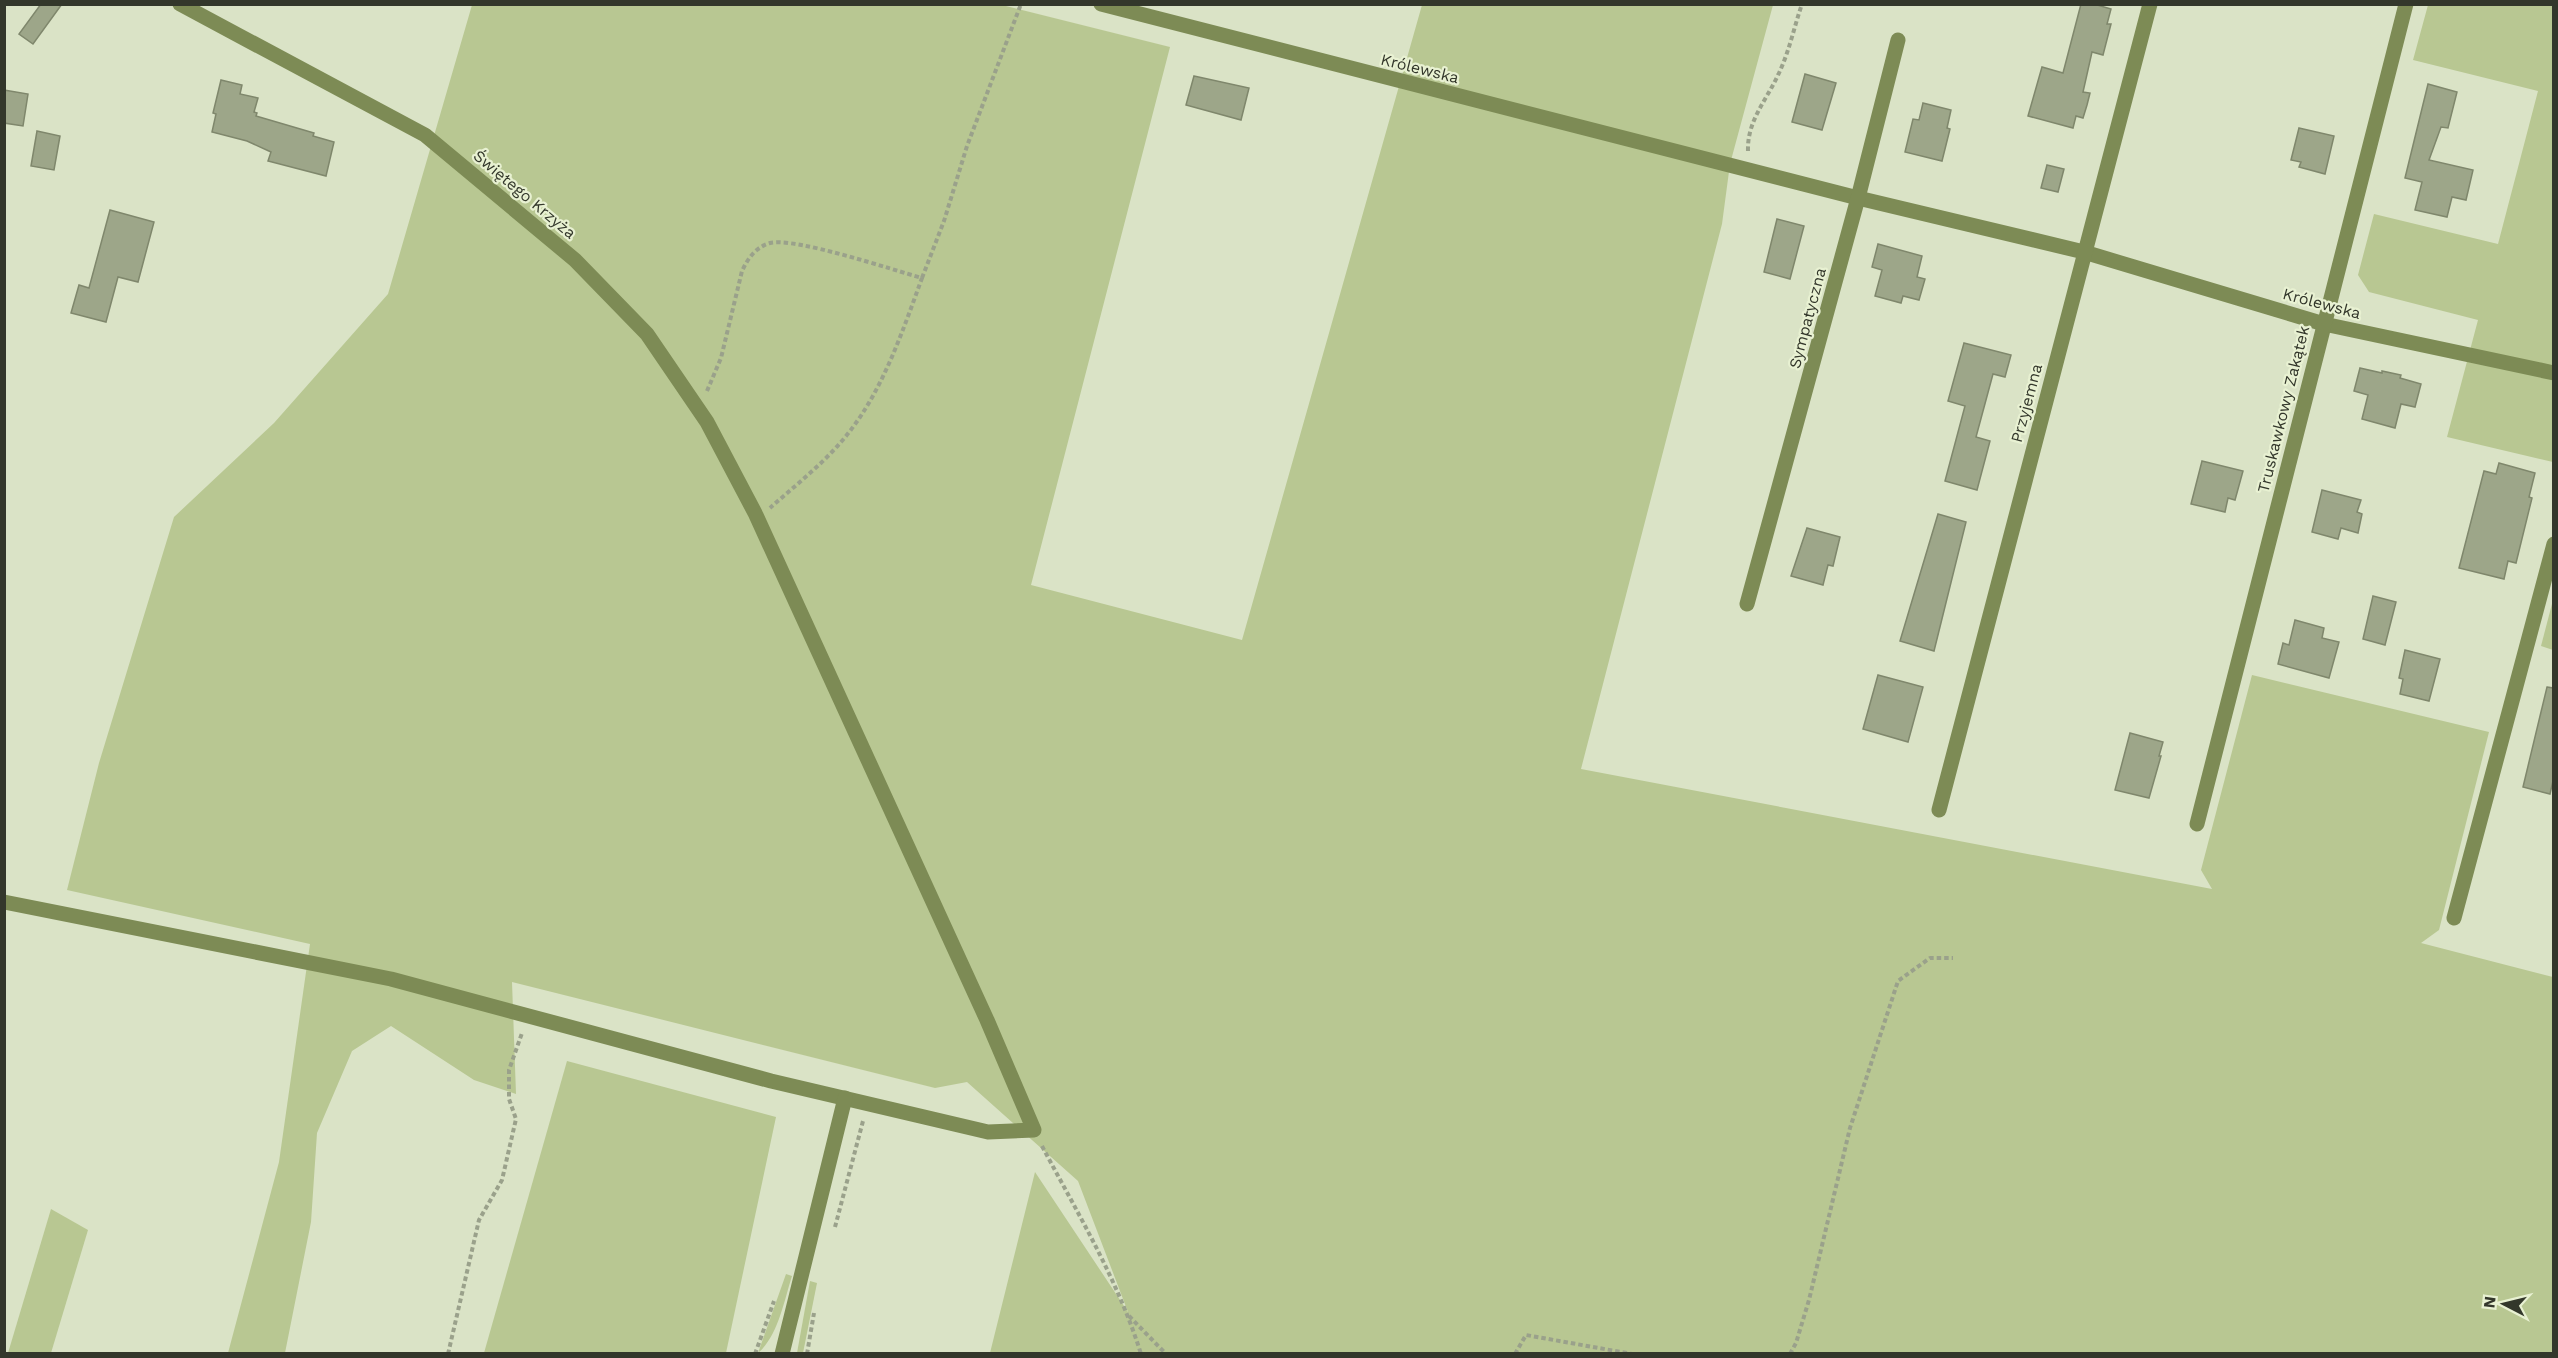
<svg xmlns="http://www.w3.org/2000/svg" width="2558" height="1358" font-family="'Work Sans',sans-serif">
  <style>
    .green { fill: #b8c792 }
    .building { fill: #9da689; stroke: #7f876c; stroke-width: 1.5 }
    .lines { fill: none; stroke-linecap: round; stroke-linejoin: round }
    .path { stroke: #9aa18b; stroke-width: 4; stroke-dasharray: 4.5 3; stroke-linecap: butt }
    .minor { stroke: #7d8b55; stroke-width: 15 }
    .labels { text-anchor: middle; stroke-width: 4.5; stroke-linejoin: round; paint-order: stroke }
    .street-label { font-size: 16px; fill: #33372b; stroke: #e8f1d2 }
  </style>
  <rect width="100%" height="100%" fill="#dae3c6"/>
  <!-- green -->
  <g class="green">
    <path d="M472 5H1002L1170 47 1031 585 1242 640 1422 5H1773L1730 164 1722 224 1581 769 2212 889 2201 870 2252 675 2489 732 2439 930 2421 943 2553 977V1353H990L1035 1172 1128 1312 1078 1181 967 1082 935 1088 512 982 516 1094 474 1080 391 1026 352 1051 317 1133 311 1222 285 1353H228L279 1162 310 944 67 890 99 763 174 517 274 423 388 294Z"/>
    <path d="M2428 5H2553V462L2447 437 2478 320 2369 292 2358 275 2374 214 2498 244 2538 91 2413 60Z"/>
    <path d="M2553 600 2554 650H2553L2541 646Z"/>
    <path d="M567 1061 776 1117 726 1353H484Z"/>
    <path d="M51 1209 88 1230 51 1353H8Z"/>
    <path d="M786 1274 792 1276C784 1301 778 1336 758 1353Z"/>
    <path d="M810 1281 817 1283 803 1353H797Z"/>
  </g>
  <!-- building -->
  <g class="building">
    <path d="M41 4H62L33 44 19 34Z"/>
    <path d="M2081 4H2094L2111 9 2107 24H2111L2103 55 2092 52 2083 92 2090 93 2087 105 2083 118 2076 116 2073 128 2028 116 2042 67 2063 73Z"/>
    <path d="M1805 74 1836 83 1822 130 1792 122Z"/>
    <path d="M1194 76 1249 88 1241 120 1186 105Z"/>
    <path d="M221 80 242 85 240 94 258 98 254 112 257 113 256 116 314 133 313 136 334 142 326 176 268 161 271 152 247 141 212 132 216 114 213 113Z"/>
    <path d="M2428 84 2457 92 2448 128 2441 127 2429 160 2473 170 2466 200 2452 197 2447 217 2415 210 2422 182 2405 178Z"/>
    <path d="M4 90 28 94 23 126 4 123Z"/>
    <path d="M1923 103 1951 110 1947 128 1950 129 1942 161 1905 152 1913 119 1919 120Z"/>
    <path d="M2299 128 2334 136 2325 174 2299 167 2301 162 2291 160Z"/>
    <path d="M37 131 60 136 54 170 31 166Z"/>
    <path d="M2047 165 2064 169 2058 192 2041 188Z"/>
    <path d="M110 210 154 222 138 282 118 277 106 322 71 313 79 285 89 288Z"/>
    <path d="M1777 219 1804 226 1790 279 1764 272Z"/>
    <path d="M1878 244 1922 256 1917 277 1925 279 1919 300 1903 296 1901 303 1875 296 1882 270 1872 267Z"/>
    <path d="M1964 343 2011 355 2005 377 1993 374 1976 437 1990 441 1977 490 1945 481 1965 406 1948 401Z"/>
    <path d="M2360 368 2382 373V371L2401 375 2400 378 2421 384 2415 407 2401 404 2395 428 2362 419 2368 395 2354 391Z"/>
    <path d="M2202 461 2243 471 2235 500 2228 498 2225 512 2191 504Z"/>
    <path d="M2499 463 2535 473 2529 497 2532 498 2516 563 2508 561 2504 579 2459 568 2484 471 2496 474Z"/>
    <path d="M2322 490 2361 500 2357 512 2362 514 2358 533 2341 528 2338 539 2312 532Z"/>
    <path d="M1938 514 1966 522 1934 651 1900 641Z"/>
    <path d="M1807 528 1840 537 1833 566 1828 565 1823 585 1791 576Z"/>
    <path d="M2373 596 2396 602 2385 645 2363 639Z"/>
    <path d="M2295 620 2324 628 2322 638 2339 642 2329 678 2278 664 2283 643 2289 645Z"/>
    <path d="M2405 650 2440 659 2429 701 2400 694 2403 679 2399 678Z"/>
    <path d="M1878 675 1923 687 1908 742 1863 729Z"/>
    <path d="M2547 687 2553 688V781L2550 794 2523 787Z"/>
    <path d="M2130 733 2163 742 2159 756H2161L2149 798 2115 790Z"/>
  </g>
  <g class="lines">
    <!-- path -->
    <g class="path">
      <path d="M1748 151C1747 121 1766 101 1778 75 1789 53 1794 27 1802 4"/>
      <path d="M922 278 944 221 967 146 1021 4"/>
      <path d="M707 391 721 358 742 271C748 258 756 247 770 243 795 237 893 270 922 278 903 330 884 387 850 431 827 461 798 483 770 508"/>
      <path d="M1042 1146C1078 1214 1118 1280 1141 1354"/>
      <path d="M835 1227 863 1121"/>
      <path d="M1129 1316 1166 1354"/>
      <path d="M448 1354 479 1220 502 1180 516 1119 509 1099V1070L522 1033"/>
      <path d="M755 1354 774 1301"/>
      <path d="M807 1354 814 1313"/>
      <path d="M1515 1354 1526 1335 1632 1354"/>
      <path d="M1790 1354 1796 1343 1809 1300 1850 1128 1898 981 1930 958H1953"/>
    </g>
    <!-- minor -->
    <g class="minor">
      <path d="M1101 4 1858 198 2084 252 2324 324 2554 373"/>
      <path d="M1747 604 1858 198 1898 40"/>
      <path d="M1939 810 2150 4"/>
      <path d="M2197 824 2406 4"/>
      <path d="M4 902 391 979 771 1081 988 1132 1034 1130 987 1020 755 513 707 422 647 334 575 260 425 135 180 4"/>
      <path d="M2454 918 2554 544"/>
      <path d="M782 1354 845 1098"/>
    </g>
  </g>
  <g class="labels">
    <!-- street labels -->
    <g class="street-label">
      <text transform="translate(1420 68) rotate(14)" y="6">Królewska</text>
      <text transform="translate(525 194) rotate(40)" y="6">Świętego Krzyża</text>
      <text transform="translate(2322 303) rotate(15)" y="6">Królewska</text>
      <text transform="translate(1807 318) rotate(-75)" y="6">Sympatyczna</text>
      <text transform="translate(2026 403) rotate(-75)" y="6">Przyjemna</text>
      <text transform="translate(2283 409) rotate(-76)" y="6">Truskawkowy Zakątek</text>
    </g>
  </g>
  <!-- border -->
  <rect width="2558" height="1358" fill="none" stroke="#33372b" stroke-width="12"/>
  <!-- north arrow -->
  <g transform="translate(2504 1304) rotate(277)" stroke="#e8f1d2" stroke-width="4.5" paint-order="stroke">
  <path d="M0-4.5L10 22L0 15L-10 22Z" fill="#33372b"/>
  <text y="-9" font-size="16" font-weight="bold" text-anchor="middle" fill="#33372b">N</text>
  </g>
</svg>
